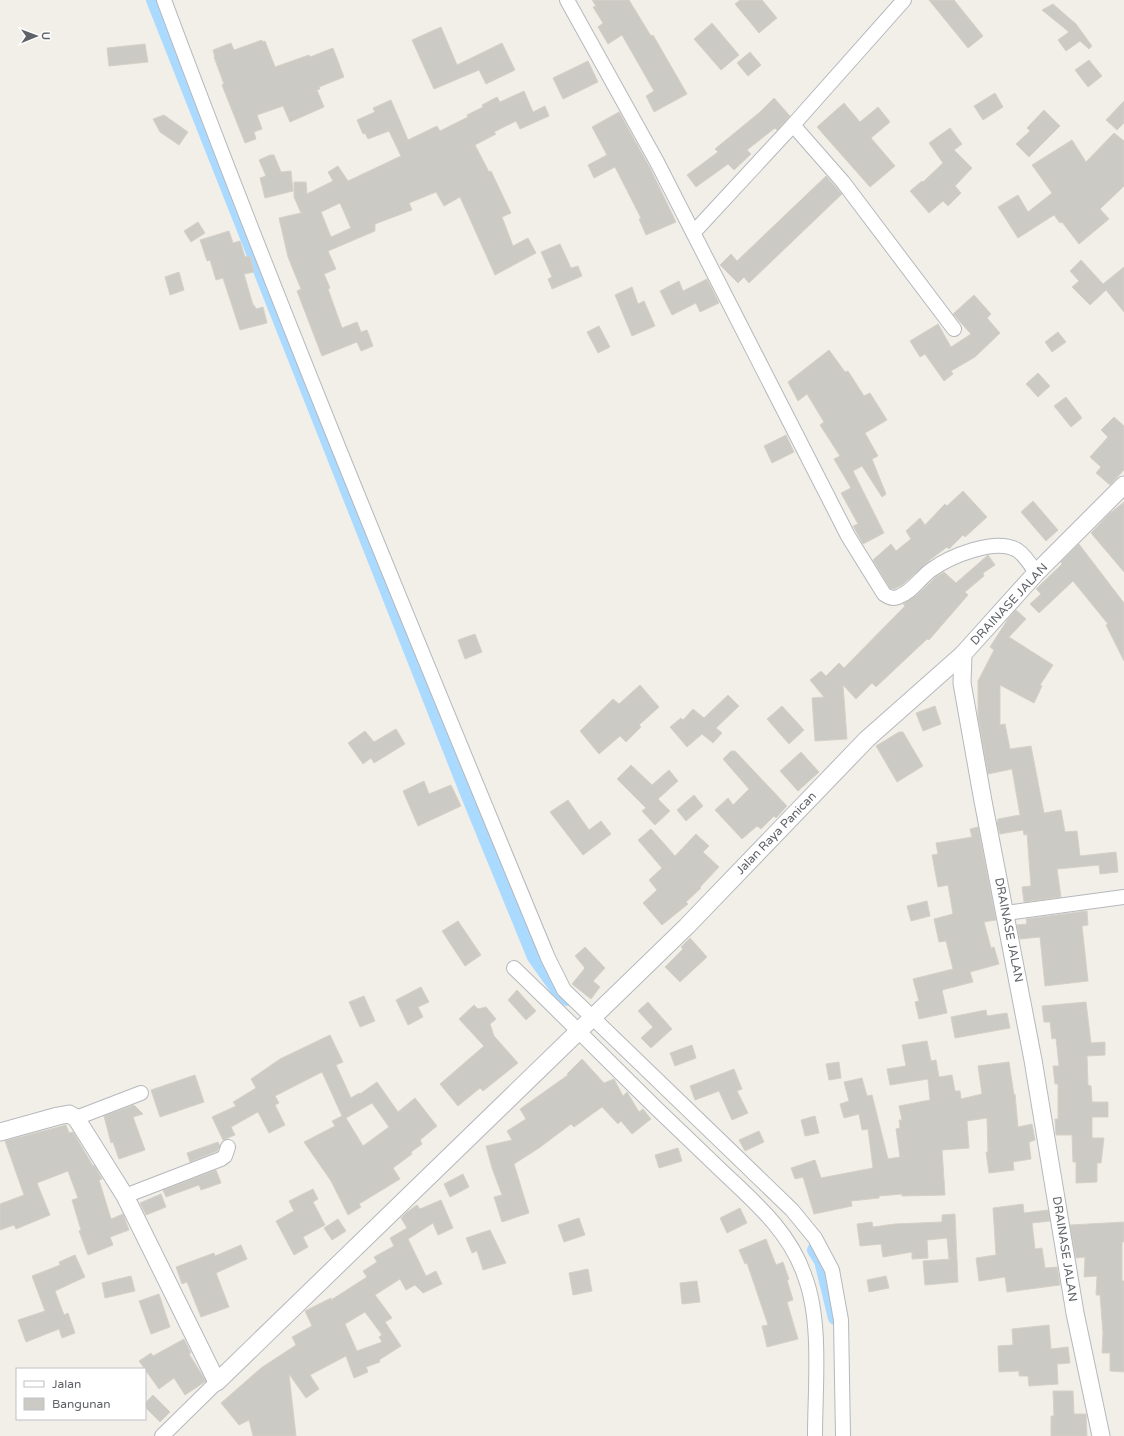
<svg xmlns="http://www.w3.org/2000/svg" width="1124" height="1436" font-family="'Varela Round',sans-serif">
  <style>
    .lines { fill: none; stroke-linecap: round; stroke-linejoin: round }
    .canal { stroke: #aadaff; stroke-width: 14 }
    .building { fill: #cccac5; stroke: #d6d1c6; fill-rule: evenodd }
    .minor-casing { stroke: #b5b8bc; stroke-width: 16 }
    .tertiary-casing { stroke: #b5b8bc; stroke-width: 19 }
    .minor { stroke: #fff; stroke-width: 14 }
    .tertiary { stroke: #fff; stroke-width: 17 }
    .labels { text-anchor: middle; stroke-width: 4; stroke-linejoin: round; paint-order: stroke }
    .street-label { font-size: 12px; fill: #5f6368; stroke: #fff }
  </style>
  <rect width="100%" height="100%" fill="#f1efe8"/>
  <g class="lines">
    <!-- canal -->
    <g class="canal">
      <path d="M153 0 468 796 534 957 556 988 567 999"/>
      <path d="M814 1250 821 1261 835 1318"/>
    </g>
  </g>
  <!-- building -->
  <g class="building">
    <path d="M592 0H629L651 36 653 35 687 94 654 112 646 96 654 91 622 35 608 44 598 27 603 23 593 7 596 6Z"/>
    <path d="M740 0H762L777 18 759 33 735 4Z"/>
    <path d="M929 0H954L983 36 968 48Z"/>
    <path d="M1053 4 1076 24 1092 46 1089 49 1080 41 1066 51 1058 40 1069 32 1042 10Z"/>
    <path d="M712 23 739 55 721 70 694 39Z"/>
    <path d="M441 27 457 65 502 43 515 70 486 84 479 70 434 89 412 40Z"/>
    <path d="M262 40V42L265 41 275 67 309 55 310 57 333 48 344 77 319 87 320 89 317 90 324 107 290 122 283 106 257 115 262 129 254 132 256 139 245 143 222 85 224 84 214 57H215L213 50 231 43 234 50Z"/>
    <path d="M145 44 148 62 109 66 107 48Z"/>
    <path d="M750 52 761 65 748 76 737 63Z"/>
    <path d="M1089 60 1102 76 1088 87 1075 70Z"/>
    <path d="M588 61 598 82 563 99 553 78Z"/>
    <path d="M524 91 533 112 545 106 549 116 520 129 516 121 494 132 496 134 475 145 489 172 491 171 511 213 502 217 513 246 528 238 536 253 495 275 460 197 444 206 436 192 409 203 412 210 375 224V231L328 251 336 269 324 274 330 288 328 289 342 328 357 322 361 332 367 330 373 346 361 351 357 342 322 356 297 291 301 289 288 257 279 218 301 213 294 197V182H306L307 194 333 181 328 172 338 166 348 181 401 156 389 131 368 139 365 133 363 134 357 120 375 112 373 108 391 100 408 140 437 126 440 131 468 117 467 115 483 107 482 105 497 97 500 102ZM340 203 351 228 331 237 321 212Z"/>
    <path d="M995 93 1003 107 983 120 974 106Z"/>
    <path d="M774 98 790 116 777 130 775 128 747 150 751 154 734 170 728 164 696 187 687 175 718 152 715 149 760 112Z"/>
    <path d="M1124 101V123L1117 130 1106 120Z"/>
    <path d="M844 103 860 122 878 107 890 122 871 138 895 166 870 187 817 127Z"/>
    <path d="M1044 110 1060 126 1029 157 1016 144 1030 131 1027 128Z"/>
    <path d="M619 112 650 168 676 222 646 235 639 219 641 218 615 167 594 178 588 165 607 155 592 127Z"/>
    <path d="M164 115 188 132 179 145 160 132 153 119Z"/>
    <path d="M950 128 962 144 954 150 972 168 955 186 961 193 948 206 943 201 929 213 910 191 922 181 923 182 943 163 929 143Z"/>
    <path d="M1114 133 1124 141V186L1100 209 1109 219 1079 244 1062 222 1060 223 1054 215 1018 238 998 207 1018 195 1028 212 1052 193 1032 165 1072 140 1086 162Z"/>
    <path d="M270 155H274L281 172 291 171 293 191 265 198 260 178 266 176 259 160Z"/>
    <path d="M826 176 842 194 749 283 744 277 738 283 720 265 731 254 737 261Z"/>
    <path d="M198 222 205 233 191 242 184 231Z"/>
    <path d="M229 231 233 243 240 241 245 257 250 256 254 272 244 274 253 305H254L256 309 263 307 267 323 240 330 223 278 216 280 210 260 207 261 200 240Z"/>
    <path d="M560 244 571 268 578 266 582 276 552 289 548 279 552 277 541 252Z"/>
    <path d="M1081 260 1103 284 1124 267V312L1106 290 1090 305 1072 287 1079 281 1070 271Z"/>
    <path d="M179 272 184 290 170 295 165 277Z"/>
    <path d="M707 279 719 303 700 312 696 303 672 315 660 291 679 281 683 291Z"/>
    <path d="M632 287 638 304 644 301 655 326 632 336 615 295Z"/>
    <path d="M974 295 991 314 987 318 1000 333 975 357 951 371 953 374 944 381 925 354 920 357 910 341 938 324 951 347 971 334 953 314Z"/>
    <path d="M599 326 610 347 598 353 587 332Z"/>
    <path d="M1058 332 1066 342 1052 352 1045 342Z"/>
    <path d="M829 350 845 372 848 371 864 396 870 393 887 420 865 433 878 456 872 459 886 494 882 497 862 466 853 471 884 533 863 544 853 526 858 524 841 493 851 488 834 459 840 456 820 425 824 422 807 394 798 401 788 382Z"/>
    <path d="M1038 373 1050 386 1038 397 1026 384Z"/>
    <path d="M1066 397 1082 418 1071 427 1054 406Z"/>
    <path d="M1114 417 1124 426V470L1110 485 1096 473 1101 467 1090 457 1108 437 1101 430Z"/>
    <path d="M786 435 794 452 772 463 764 446Z"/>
    <path d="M963 491 987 517 965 537 963 535 949 549 947 547 931 559 902 585 894 589 890 588 873 560 891 544 896 551 911 539 906 531 920 518 925 525 945 504 947 506Z"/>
    <path d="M1033 501 1058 530 1046 541 1021 512Z"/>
    <path d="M1124 502V572L1091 533 1109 514Z"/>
    <path d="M1079 544 1124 603V661L1106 625 1108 624 1073 581 1039 613 1030 604 1041 594 1036 589 1062 564 1061 562Z"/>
    <path d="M988 555 995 565 983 573 984 576 965 592 968 595 929 640 927 639 876 687 872 683 856 699 843 685 847 739 815 741 812 698 824 697 810 680 821 671 826 676 839 663 844 668 905 606 903 604 917 595 936 577 944 572 956 583Z"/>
    <path d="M1016 610 1026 619 1009 637 1053 665 1040 685 1042 686 1034 703 1000 685V725L1005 724 1010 749 1031 746 1044 813 1061 810 1065 832 1077 831 1080 856 1116 852 1118 872 1100 874 1099 865 1057 869 1061 897 1024 902 1022 887 1031 886 1027 834 1024 835 1023 830 1000 834 997 823 998 819 1020 815 1012 769 988 774 978 716V681L994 650 990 647 1008 619Z"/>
    <path d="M475 634 482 652 465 659 458 640Z"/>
    <path d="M640 685 659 707 639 725 641 727 626 742 620 736 599 754 580 731 613 699 619 704Z"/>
    <path d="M728 695 739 706 716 728 722 733 713 743 702 734 687 747 670 727 681 718 683 720 693 709 704 718Z"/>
    <path d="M782 706 804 730 789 744 767 719Z"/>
    <path d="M935 706 941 724 923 731 916 713Z"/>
    <path d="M396 729 405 744 374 763 371 758 363 764 348 743 365 731 374 742Z"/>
    <path d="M899 732H903L923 766 897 782 876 746Z"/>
    <path d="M731 751H735L787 806 776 818 774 816 761 829 757 826 742 839 715 810 728 798 733 805 749 789 723 759Z"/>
    <path d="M801 752 819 772 798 791 780 771Z"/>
    <path d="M631 765 652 785 669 770 678 781 658 799 670 811 655 825 642 811 646 808 617 779Z"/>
    <path d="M424 781 429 794 451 785 461 806 418 826 403 791Z"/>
    <path d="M694 795 703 806 686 821 677 810Z"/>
    <path d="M568 800 589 830 601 821 611 834 583 855 550 812Z"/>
    <path d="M978 827 996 920 984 922 991 948 994 947 999 964 970 972 973 982 942 990 947 1013 919 1019 915 1002 919 1001 913 979 953 969 946 941 939 942 934 919 953 914 948 885 938 887 932 855 938 854 936 843 972 837 970 829Z"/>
    <path d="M651 829 675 856 696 834 709 846 703 852 719 867 700 887 701 888 686 902 688 904 662 925 643 903 657 890 649 880 662 868 638 840Z"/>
    <path d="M927 901 930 916 911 921 907 906Z"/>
    <path d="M1087 911 1088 925 1082 926 1088 981 1045 986 1040 937 1020 939 1017 925 1027 924 1026 919Z"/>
    <path d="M458 921 481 955 465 966 442 931Z"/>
    <path d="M690 938 707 957 680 982 665 967 683 949 681 947Z"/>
    <path d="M585 947 605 968 593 981 600 987 591 999 572 984 585 968 575 956Z"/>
    <path d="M421 987 429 1002 418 1007 423 1017 408 1025 396 1000Z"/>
    <path d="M517 990 536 1011 526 1020 508 1000Z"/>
    <path d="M364 996 375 1021 360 1027 349 1002Z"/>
    <path d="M648 1002 672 1029 651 1048 641 1038 653 1027 638 1011Z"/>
    <path d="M1086 1002 1091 1043 1105 1042V1055L1087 1056 1088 1085 1091 1086 1092 1102H1108V1117H1092V1138H1104L1101 1163H1097V1182L1076 1183V1162H1073L1072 1135H1056L1055 1119H1058V1084H1055L1053 1066H1059L1056 1038 1052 1039 1050 1022H1044L1042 1006Z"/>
    <path d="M474 1005 478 1009 486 1007 496 1019 490 1024 494 1036 518 1063 483 1091 480 1088 458 1106 440 1084 484 1046 459 1019Z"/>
    <path d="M986 1010 987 1016 1007 1013 1010 1028 955 1038 951 1017Z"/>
    <path d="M330 1035 343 1062 336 1065 351 1098 359 1093 360 1094 377 1082 398 1112 415 1098 437 1126 420 1140 422 1144 411 1152 412 1154 393 1168 400 1179 359 1204 361 1207 348 1215 331 1181 304 1142 335 1126 332 1121 342 1116 322 1072 275 1096 279 1103 275 1105 285 1125 269 1133 258 1112 231 1127 235 1135 223 1140 212 1117 236 1106 233 1102 256 1088 251 1079 280 1059ZM372 1103 389 1127 363 1146 346 1118Z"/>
    <path d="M927 1041 931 1061 936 1060 939 1077 952 1075 955 1091H960L961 1099 982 1094 978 1066 1009 1062 1014 1095 1015 1094 1018 1127 1032 1124 1035 1140 1029 1142 1031 1159 1013 1162 1014 1170 989 1173 986 1152H988L987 1118 967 1121 969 1148 942 1150 945 1195 902 1196V1194L879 1196V1198L851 1201 852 1206 814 1214 803 1177 795 1179 791 1168 815 1160 821 1178 873 1168 868 1129 862 1130 859 1114 844 1118 840 1104 849 1101 844 1082 862 1078 867 1096 872 1095 888 1159 900 1157 896 1129 900 1128 899 1120H902L899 1106 930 1100 928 1079 890 1085 887 1069 906 1066 902 1045Z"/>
    <path d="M692 1045 696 1058 675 1066 670 1053Z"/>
    <path d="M582 1059 604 1083 614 1079 623 1096 627 1092 639 1112 643 1109 651 1119 632 1134 621 1121 618 1124 602 1107 574 1127 571 1124 539 1148 514 1164 529 1213 502 1222 494 1197 502 1195 492 1168 486 1146 512 1140 507 1131 526 1119 520 1109 568 1075 567 1074Z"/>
    <path d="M839 1062 841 1078 829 1080 826 1064Z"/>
    <path d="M734 1069 742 1089 737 1091 748 1113 732 1120 719 1091 695 1100 690 1086Z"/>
    <path d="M195 1075 204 1102 160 1117 151 1090Z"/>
    <path d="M134 1105 143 1114 133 1117 145 1150 119 1159 113 1142 111 1143 104 1116Z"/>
    <path d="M815 1116 819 1133 805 1136 801 1120Z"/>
    <path d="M66 1125 69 1133 73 1132 93 1166 94 1165 102 1179 99 1180 111 1219 123 1214 129 1230 110 1237 113 1245 88 1255 79 1231 81 1230 72 1200 78 1198 68 1171 37 1183 50 1215 16 1229 14 1225 0 1230V1204L24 1195 5 1141Z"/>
    <path d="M759 1131 764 1142 745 1151 739 1140Z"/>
    <path d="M218 1142 220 1146 217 1151 190 1162 187 1153Z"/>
    <path d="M678 1148 682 1161 659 1168 655 1155Z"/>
    <path d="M216 1170 221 1183 201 1190 199 1185 166 1197 163 1190Z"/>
    <path d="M463 1174 469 1187 450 1197 444 1184Z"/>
    <path d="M313 1189 318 1199 313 1202 325 1225 303 1237 308 1247 294 1255 276 1221 294 1211 289 1201Z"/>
    <path d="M161 1194 166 1207 146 1215 140 1203Z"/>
    <path d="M441 1200 453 1228 438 1235 433 1223 408 1239 426 1276 436 1271 442 1284 423 1293 415 1285 406 1290 400 1279 375 1295 392 1318 385 1322 401 1346 379 1360 380 1362 366 1367 368 1372 354 1378 346 1356 310 1375 319 1389 306 1398 289 1374 296 1436H253L249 1420 239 1425 221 1403 261 1368 296 1345 292 1337 312 1326 305 1311 331 1298V1300L367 1277 363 1271 377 1262 374 1257 394 1246 390 1238 407 1228 401 1218 407 1212 417 1205 420 1209ZM365 1312 382 1335 379 1337 382 1342 357 1351 345 1324Z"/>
    <path d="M1023 1204 1024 1213 1048 1210 1050 1221 1032 1223 1035 1249 1042 1248 1045 1268 1057 1267 1060 1285 1007 1292 1005 1277 979 1281 976 1258 996 1255 993 1208Z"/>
    <path d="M740 1208 747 1223 727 1233 720 1218Z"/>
    <path d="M955 1214 958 1282 925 1285 923 1261 951 1259H949L947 1238 927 1240 928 1258 912 1259V1252L883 1257 881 1244 860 1246 857 1224 872 1222 873 1227 895 1224 942 1222V1215Z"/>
    <path d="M579 1218 585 1235 564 1242 558 1225Z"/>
    <path d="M338 1219 346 1231 332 1240 324 1228Z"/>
    <path d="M1124 1222V1242H1122V1281H1124V1372L1110 1371V1353H1102L1103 1333 1100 1295H1096L1097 1276 1084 1277 1085 1257 1076 1258 1070 1225Z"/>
    <path d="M490 1230 506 1263 483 1270 477 1251 472 1253 466 1238Z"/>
    <path d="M766 1239 776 1265 783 1262 789 1279 787 1280 793 1300 787 1302 798 1339 767 1347 762 1326 768 1325 747 1263 745 1264 739 1250Z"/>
    <path d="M241 1245 247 1259 216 1273 229 1307 201 1317 187 1282 182 1284 176 1267 214 1253 215 1256Z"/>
    <path d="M75 1255 85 1277 55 1291 64 1315 68 1313 75 1333 62 1338 59 1329 26 1342 18 1320 45 1311 32 1276 60 1265 59 1262Z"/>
    <path d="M588 1269 592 1291 573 1295 569 1273Z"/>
    <path d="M131 1276 135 1291 105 1298 102 1283Z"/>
    <path d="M886 1276 889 1288 869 1292 867 1280Z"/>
    <path d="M697 1281 700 1302 682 1304 680 1283Z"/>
    <path d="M159 1294 170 1327 151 1334 139 1301Z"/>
    <path d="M1049 1325 1051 1349 1068 1347 1070 1363 1057 1364 1058 1384 1029 1386 1028 1376H1019V1371L999 1372 998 1346 1013 1345 1012 1329Z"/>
    <path d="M184 1339 191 1353 189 1354 206 1381 185 1395 174 1378 159 1389 139 1361 151 1353 153 1356Z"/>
    <path d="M1053 1391H1073L1074 1414H1086L1087 1436H1051V1416H1054Z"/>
    <path d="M153 1395 170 1412 160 1422 145 1407V1403Z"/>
  </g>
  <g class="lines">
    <defs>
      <g id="minor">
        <path d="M164 0C284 322 417 640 548 958L564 990 792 1210 815 1238 832 1270 841 1320 843 1436"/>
        <path d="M567 0 657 162 848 536 884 594C888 597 893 599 898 597 912 592 919 579 931 570 949 557 995 537 1017 550 1025 555 1031 565 1036 573"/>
        <path d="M793 125 904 0"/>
        <path d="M694 232 793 125 843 182 954 329"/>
        <path d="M1006 913 1124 897"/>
        <path d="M514 968C561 1013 607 1060 654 1106 678 1129 702 1152 726 1175 758 1205 791 1234 805 1277 822 1322 815 1387 815 1436"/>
        <path d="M76 1118 141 1093"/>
        <path d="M125 1196 221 1159 225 1156 228 1147"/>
        <path d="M162 1436 217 1382"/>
      </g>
      <g id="tertiary">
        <path d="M0 1132 58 1116 69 1114 76 1118 125 1196 217 1382 687 926 867 739 963 654"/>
        <path d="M1101 1436 1075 1313 1033 1060 983 801 962 683 963 654 1036 573 1124 485"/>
      </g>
    </defs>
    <!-- minor casing -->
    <use href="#minor" class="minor-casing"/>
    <!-- tertiary casing -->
    <use href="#tertiary" class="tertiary-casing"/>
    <!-- minor -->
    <use href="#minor" class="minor"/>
    <!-- tertiary -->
    <use href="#tertiary" class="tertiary"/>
  </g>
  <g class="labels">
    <!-- street labels -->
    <g class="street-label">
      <text transform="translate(1009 604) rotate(-47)" y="4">DRAINASE JALAN</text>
      <text transform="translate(776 833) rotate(-46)" y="4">Jalan Raya Panican</text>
      <text transform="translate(1009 930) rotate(79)" y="4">DRAINASE JALAN</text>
      <text transform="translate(1065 1249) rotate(81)" y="4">DRAINASE JALAN</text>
    </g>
  </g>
  <!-- legend -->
  <rect x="16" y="1368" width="130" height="52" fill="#ffffff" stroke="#bfc1c3"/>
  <rect x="24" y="1381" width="20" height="6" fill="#ffffff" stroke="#bfc1c3"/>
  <text x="52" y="1388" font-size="12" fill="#5f6368">Jalan</text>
  <rect x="24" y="1398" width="20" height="12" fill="#cccac5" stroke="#bfc1c3"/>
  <text x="52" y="1408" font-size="12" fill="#5f6368">Bangunan</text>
  <!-- north arrow -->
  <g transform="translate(36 36) rotate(89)" stroke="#ffffff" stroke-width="3" paint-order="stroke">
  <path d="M0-3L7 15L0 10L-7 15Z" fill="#5f6368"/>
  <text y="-6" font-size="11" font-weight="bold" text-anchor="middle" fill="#5f6368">U</text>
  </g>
</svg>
